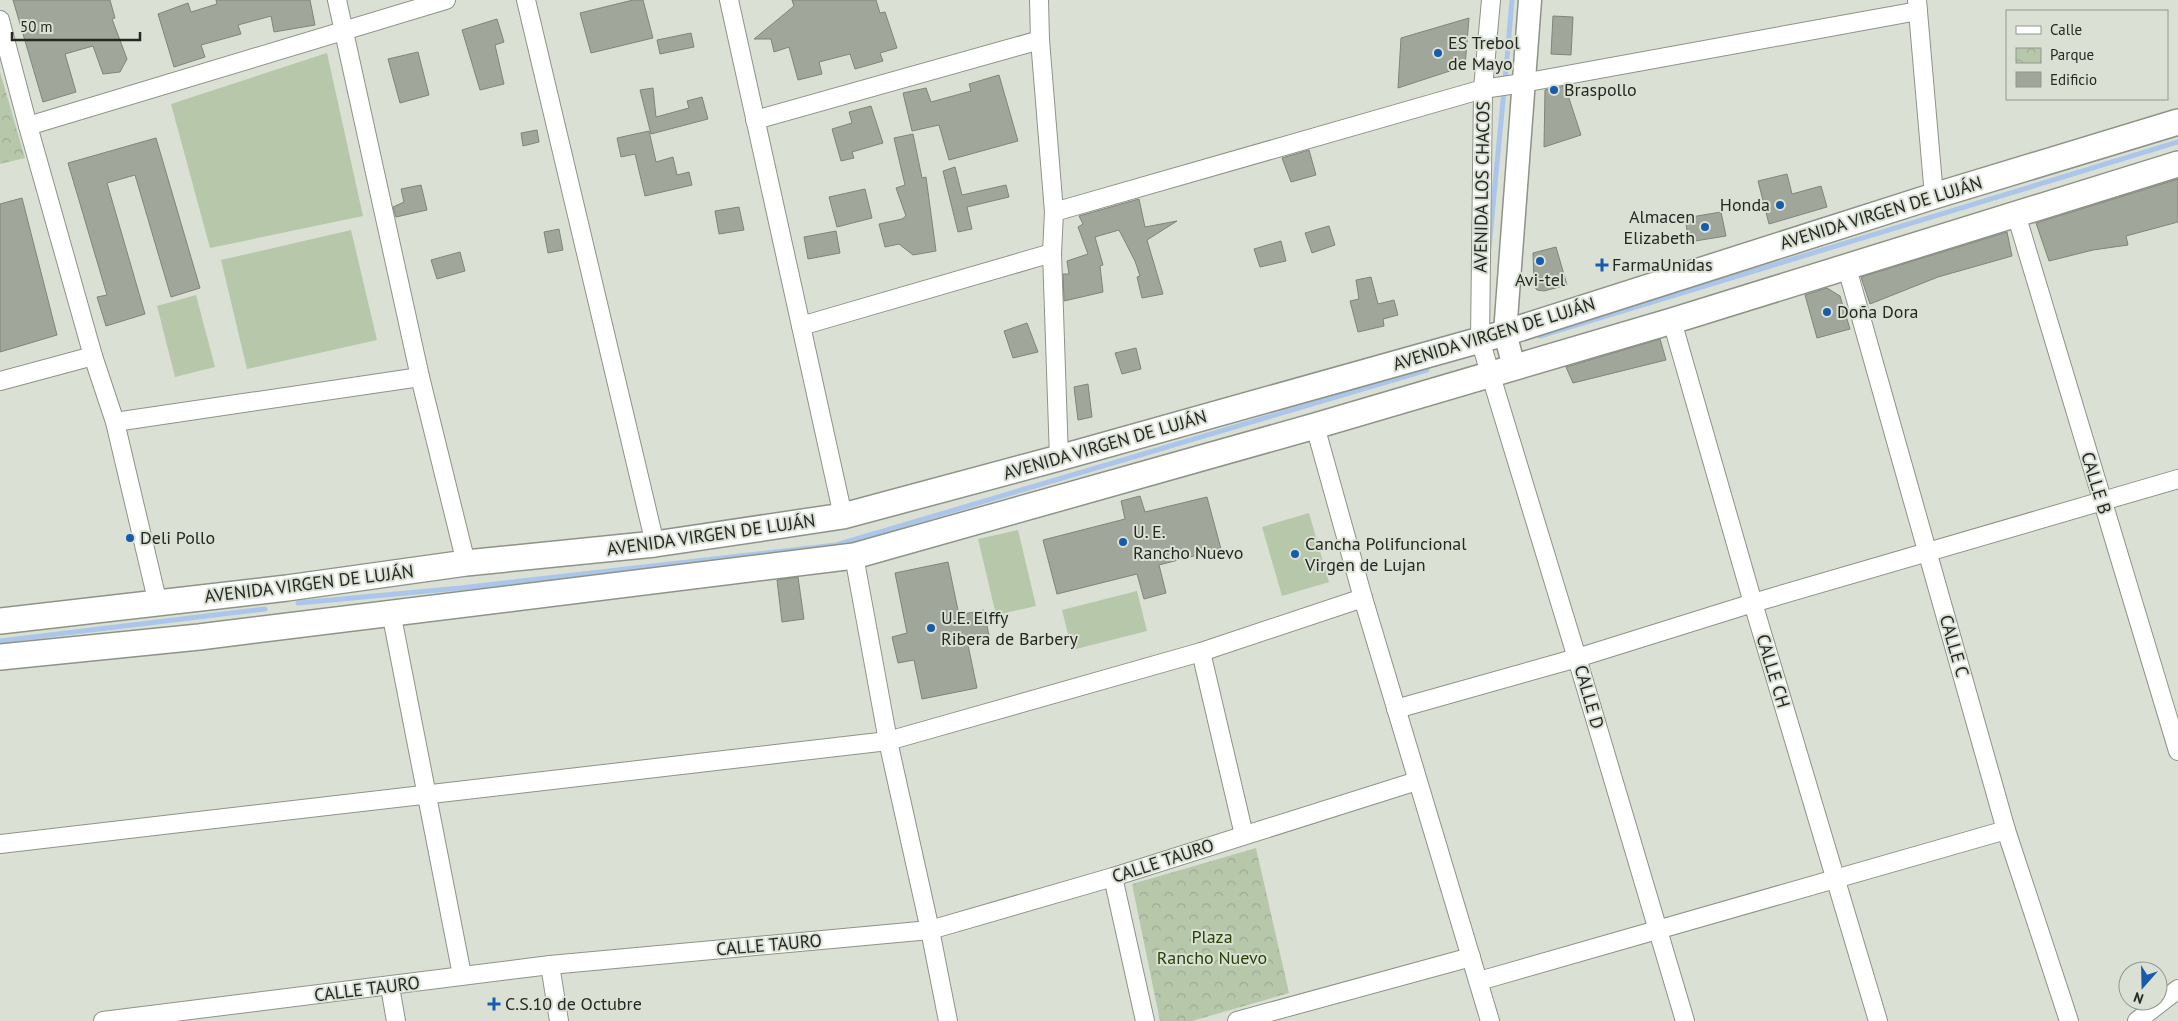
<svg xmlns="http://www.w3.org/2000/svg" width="2178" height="1021" font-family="'PT Sans',sans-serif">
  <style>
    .park { fill: url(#park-crowns) }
    .garden { fill: #b7c7aa }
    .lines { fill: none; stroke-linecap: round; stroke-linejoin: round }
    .stream { stroke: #abc6ea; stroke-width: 5 }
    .building { fill: #a0a79a; stroke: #7f8579 }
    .minor-casing { stroke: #8d9487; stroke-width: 20 }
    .tertiary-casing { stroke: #8d9487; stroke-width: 25 }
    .secondary-casing { stroke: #8d9487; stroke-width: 28 }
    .minor { stroke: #fff; stroke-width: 18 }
    .tertiary { stroke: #fff; stroke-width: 22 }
    .secondary { stroke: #fff; stroke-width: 25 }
    .poi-dot { fill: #175cac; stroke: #dae1d4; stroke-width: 2 }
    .labels { text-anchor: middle; stroke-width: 4; stroke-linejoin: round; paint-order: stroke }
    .poi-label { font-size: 18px; fill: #252823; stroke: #dae1d4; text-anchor: start }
    .street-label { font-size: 18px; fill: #252823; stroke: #dae1d4 }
    .park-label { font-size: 18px; fill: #274004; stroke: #dae1d4 }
  </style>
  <defs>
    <pattern id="park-crowns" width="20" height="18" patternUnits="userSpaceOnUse" patternTransform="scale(1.25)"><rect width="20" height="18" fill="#b7c7aa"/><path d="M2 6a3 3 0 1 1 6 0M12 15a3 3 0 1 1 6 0" fill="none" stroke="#9dab92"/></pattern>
  </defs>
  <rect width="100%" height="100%" fill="#dae1d4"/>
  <!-- park -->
  <g class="park">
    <path d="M0 72 25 158 0 164Z"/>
    <path d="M1256 848 1289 993 1192 1021H1160L1132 884Z"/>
  </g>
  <!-- garden -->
  <g class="garden">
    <path d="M327 53 363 216 210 248 171 104Z"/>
    <path d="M351 230 377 340 247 369 221 260Z"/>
    <path d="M196 295 215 367 175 377 157 306Z"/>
    <path d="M1309 513 1329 582 1282 596 1262 527Z"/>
    <path d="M1018 530 1036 606 996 615 978 539Z"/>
    <path d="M1137 591 1147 631 1072 650 1062 610Z"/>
  </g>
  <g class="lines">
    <!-- stream -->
    <g class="stream">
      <path d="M1505 82 1512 0"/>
      <path d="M1489 248 1504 90"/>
      <path d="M1540 336 2178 142"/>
      <path d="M298 603 461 588 836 545 1427 370"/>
      <path d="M0 641 265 609"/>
    </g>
  </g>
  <!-- building -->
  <g class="building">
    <path d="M13 0H110L115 18 112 19 127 59 120 72 103 74 93 46 65 54 76 92 43 102Z"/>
    <path d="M216 0H310L315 25 274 32 271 16 238 25 241 34 201 45 205 57 174 67 158 14 188 3 191 12 217 4Z"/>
    <path d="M633 0H643L653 38 591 53 580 13Z"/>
    <path d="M792 0H876L880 13 885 12 897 48 880 53 883 61 855 69 850 54 819 62 822 74 798 80 789 47 774 52 771 39H754L794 6Z"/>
    <path d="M1553 16 1573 17 1571 55 1551 54Z"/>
    <path d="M1469 18 1465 66 1398 88 1401 38Z"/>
    <path d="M497 19 504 42 495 45 504 84 480 90 462 30Z"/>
    <path d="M691 33 694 47 660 54 657 40Z"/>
    <path d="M418 52 429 95 400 103 388 59Z"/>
    <path d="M999 75 1018 141 949 160 939 125 912 131 903 93 926 88 931 102 971 91 969 84Z"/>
    <path d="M1565 86 1581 135 1544 147 1545 90Z"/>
    <path d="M653 88 656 117 689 108 687 101 702 97 708 119 651 134 640 90Z"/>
    <path d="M871 106 883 143 852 152 854 158 841 161 832 129 852 123 849 112Z"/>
    <path d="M537 130 539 142 523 146 521 133Z"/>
    <path d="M649 131 656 162 673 157 677 175 689 172 692 185 645 196 635 154 621 157 617 138Z"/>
    <path d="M913 134 922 178 926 177 936 251 913 255 899 244 885 247 879 224 902 219 906 216 896 188 905 185 894 138Z"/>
    <path d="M156 138 200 288 171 297 135 175 107 183 145 314 106 326 97 297 107 295 68 163Z"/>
    <path d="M1309 150 1316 175 1291 182 1282 158Z"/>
    <path d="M955 167 962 195 1006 185 1009 197 967 207 972 229 958 232 943 171Z"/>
    <path d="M1787 174 1792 194 1821 186 1827 207 1769 224 1758 181Z"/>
    <path d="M2178 179V222L2126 236 2128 245 2093 250 2049 261 2036 223Z"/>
    <path d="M421 185 427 210 396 217 393 207 404 202 401 189Z"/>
    <path d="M865 189 872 218 837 227 829 197Z"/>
    <path d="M22 198 57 335 0 352V204Z"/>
    <path d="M1139 199 1145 227 1177 221 1147 240 1163 294 1142 298 1137 277 1140 276 1135 261 1119 230 1095 237 1103 265 1100 266 1103 292 1064 301 1063 274H1069L1067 261 1088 254 1078 227 1083 224 1079 216Z"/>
    <path d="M739 207 744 230 719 234 715 211Z"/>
    <path d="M1721 212 1726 236 1689 242 1685 218Z"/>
    <path d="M1329 226 1335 245 1312 253 1305 233Z"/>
    <path d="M559 229 563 250 548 253 544 232Z"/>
    <path d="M836 231 840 253 808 259 804 237Z"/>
    <path d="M2007 232 2012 256 1938 277 1870 304 1861 277Z"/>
    <path d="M1281 241 1286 261 1260 267 1254 249Z"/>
    <path d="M1556 247 1567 285 1544 291 1537 290 1534 286 1533 253Z"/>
    <path d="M460 252 465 271 437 279 431 260Z"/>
    <path d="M1371 277 1378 304 1394 300 1398 315 1383 319 1384 326 1358 332 1350 301 1359 299 1356 280Z"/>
    <path d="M1827 288 1840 296 1850 329 1817 338 1805 295Z"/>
    <path d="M1027 323 1038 352 1013 358 1004 331Z"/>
    <path d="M1660 339 1666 360 1573 383 1566 367Z"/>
    <path d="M1136 348 1141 369 1122 374 1115 353Z"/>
    <path d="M1088 384 1092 417 1078 420 1074 387Z"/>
    <path d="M1140 496 1145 512 1207 497 1221 549 1159 565 1166 593 1144 599 1137 574 1057 594 1043 540 1125 519 1121 501Z"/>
    <path d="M948 562 959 615 984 610 990 641 968 645 977 688 922 699 914 660 898 663 892 637 907 633 895 573Z"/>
    <path d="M798 577 804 619 782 622 777 580Z"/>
  </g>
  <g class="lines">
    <defs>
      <g id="minor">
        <path d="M337 0 420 377 466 563"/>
        <path d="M526 0 655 544"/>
        <path d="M729 0 843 516"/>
        <path d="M1039 0 1040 40 1054 212 1052 253 1059 458"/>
        <path d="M1491 0 1483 89 1480 340 1577 658 1685 1021"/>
        <path d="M1917 0 1934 196"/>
        <path d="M0 20 28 126 93 356 115 422 158 604"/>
        <path d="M755 120 1040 40"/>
        <path d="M28 126 446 0"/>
        <path d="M1054 212 1483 89 1523 83 1918 11"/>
        <path d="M2016 214 2178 751"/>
        <path d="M1847 268 2006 830 2069 1021"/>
        <path d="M1672 321 1753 603 1878 1021"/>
        <path d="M801 326 1052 253"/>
        <path d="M0 381 93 356"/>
        <path d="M115 422 420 377"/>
        <path d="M1315 426 1363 598 1490 1021"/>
        <path d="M854 556 888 741 930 930 948 1021"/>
        <path d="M391 612 462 975"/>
        <path d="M1201 652 1244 835"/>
        <path d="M1396 709 1577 658 1753 603 2178 479"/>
        <path d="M0 844 888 741 1201 652 1363 598"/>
        <path d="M1113 877 1145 1021"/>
        <path d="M550 965 559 1021"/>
        <path d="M1479 981 2006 830"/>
        <path d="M390 987 396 1021"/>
        <path d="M103 1021 550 965 930 930 1113 877 1417 781"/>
        <path d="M1237 1021 1471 957"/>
        <path d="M2137 1021 2178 989"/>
      </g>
      <path id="tertiary" d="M1514 367 1505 333 1530 0"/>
      <g id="secondary">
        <path d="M0 621 287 588 466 563 655 544 843 516 1059 458 1505 333 1934 196 2178 122"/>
        <path d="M0 657 199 637 854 556 1315 426 1672 321 2178 164"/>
      </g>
    </defs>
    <!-- minor casing -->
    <use href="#minor" class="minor-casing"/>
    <!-- tertiary casing -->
    <use href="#tertiary" class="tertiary-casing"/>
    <!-- secondary casing -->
    <use href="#secondary" class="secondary-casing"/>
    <!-- minor -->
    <use href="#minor" class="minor"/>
    <!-- tertiary -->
    <use href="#tertiary" class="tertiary"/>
    <!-- secondary -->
    <use href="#secondary" class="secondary"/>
  </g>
  <!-- markers -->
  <g class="poi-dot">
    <circle cx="1438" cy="53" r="5"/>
    <circle cx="1554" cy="90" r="5"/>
    <circle cx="1780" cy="205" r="5"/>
    <circle cx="1705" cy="227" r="5"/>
    <circle cx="1540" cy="261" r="5"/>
    <path d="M1599.5 257.5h5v5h5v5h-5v5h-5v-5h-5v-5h5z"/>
    <circle cx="1827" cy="312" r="5"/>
    <circle cx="130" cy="538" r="5"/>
    <circle cx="1123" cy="542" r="5"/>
    <circle cx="1295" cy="554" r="5"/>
    <circle cx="931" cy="628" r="5"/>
    <path d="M491.5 996.5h5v5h5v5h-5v5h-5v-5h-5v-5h5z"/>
  </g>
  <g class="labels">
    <!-- poi labels -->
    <g class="poi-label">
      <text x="1448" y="49">ES Trebol<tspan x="1448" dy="21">de Mayo</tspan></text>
      <text x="1564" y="96">Braspollo</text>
      <text x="1770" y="211" text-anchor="end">Honda</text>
      <text x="1695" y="223" text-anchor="end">Almacen<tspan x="1695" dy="21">Elizabeth</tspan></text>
      <text x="1612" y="271">FarmaUnidas</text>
      <text x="1540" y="286" text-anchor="middle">Avi-tel</text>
      <text x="1837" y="318">Doña Dora</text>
      <text x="1133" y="538">U. E.<tspan x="1133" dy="21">Rancho Nuevo</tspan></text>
      <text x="140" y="544">Deli Pollo</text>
      <text x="1305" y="550">Cancha Polifuncional<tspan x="1305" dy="21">Virgen de Lujan</tspan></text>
      <text x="941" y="624">U.E. Elffy<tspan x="941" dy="21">Ribera de Barbery</tspan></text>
      <text x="505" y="1010">C.S.10 de Octubre</text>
    </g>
    <!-- street labels -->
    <g class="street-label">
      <text transform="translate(1482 187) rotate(-89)" y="6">AVENIDA LOS CHACOS</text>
      <text transform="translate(1881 213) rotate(-17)" y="6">AVENIDA VIRGEN DE LUJÁN</text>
      <text transform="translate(1494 334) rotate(-17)" y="6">AVENIDA VIRGEN DE LUJÁN</text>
      <text transform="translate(1105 445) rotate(-16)" y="6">AVENIDA VIRGEN DE LUJÁN</text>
      <text transform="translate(2096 483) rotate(73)" y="6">CALLE B</text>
      <text transform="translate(711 535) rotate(-8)" y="6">AVENIDA VIRGEN DE LUJÁN</text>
      <text transform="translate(309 584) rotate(-7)" y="6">AVENIDA VIRGEN DE LUJÁN</text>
      <text transform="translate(1954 646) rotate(74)" y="6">CALLE C</text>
      <text transform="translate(1773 671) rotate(73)" y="6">CALLE CH</text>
      <text transform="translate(1589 697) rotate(74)" y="6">CALLE D</text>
      <text transform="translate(1163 861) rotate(-18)" y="6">CALLE TAURO</text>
      <text transform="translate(769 945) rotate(-5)" y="6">CALLE TAURO</text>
      <text transform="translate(367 989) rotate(-7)" y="6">CALLE TAURO</text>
    </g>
    <!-- park labels -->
    <g class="park-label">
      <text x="1212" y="943">Plaza<tspan x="1212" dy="21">Rancho Nuevo</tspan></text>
    </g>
  </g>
  <!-- legend -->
  <rect x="2006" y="10" width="162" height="90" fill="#dae1d4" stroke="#92978d"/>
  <rect x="2016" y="26" width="25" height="8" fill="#ffffff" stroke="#92978d"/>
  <text x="2050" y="35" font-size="15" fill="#252823">Calle</text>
  <rect x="2016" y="48" width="25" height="15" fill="url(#park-crowns)" stroke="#92978d"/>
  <text x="2050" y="60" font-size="15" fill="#252823">Parque</text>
  <rect x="2016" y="72" width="25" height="15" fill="#a0a79a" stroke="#92978d"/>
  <text x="2050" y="85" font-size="15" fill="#252823">Edificio</text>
  <!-- north arrow -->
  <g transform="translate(2143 986) rotate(200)"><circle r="24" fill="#dae1d4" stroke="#92978d"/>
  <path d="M0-4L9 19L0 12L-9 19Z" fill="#175cac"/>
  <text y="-8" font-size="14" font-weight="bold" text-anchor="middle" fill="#252823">N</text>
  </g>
  <!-- scale -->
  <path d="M12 32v8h128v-8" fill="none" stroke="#252823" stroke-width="2.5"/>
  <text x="20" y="32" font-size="15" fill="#252823" stroke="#dae1d4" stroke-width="4" paint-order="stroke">50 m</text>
</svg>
